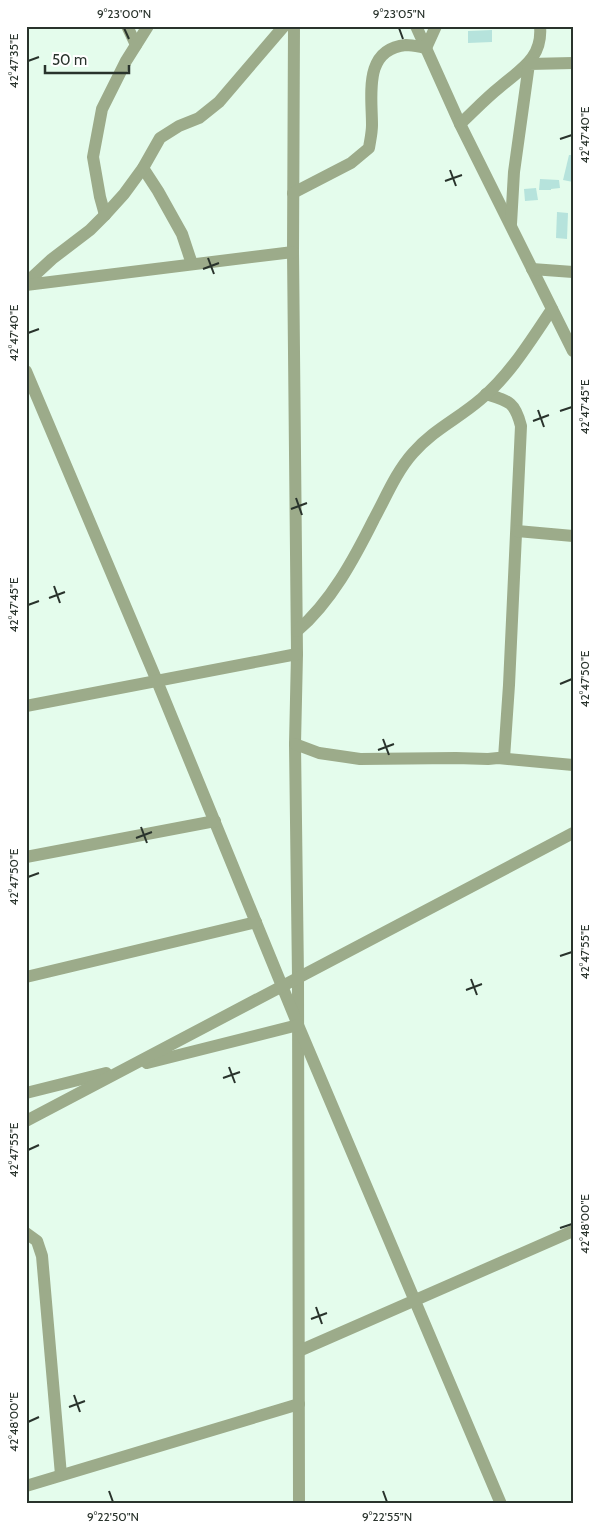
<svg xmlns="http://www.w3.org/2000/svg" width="599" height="1530" font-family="Cabin,sans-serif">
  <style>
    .building { fill: #b6e3dc }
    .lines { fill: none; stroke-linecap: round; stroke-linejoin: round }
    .street { stroke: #9cab8a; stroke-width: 12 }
    .ticks { fill: none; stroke: #29332c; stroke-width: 2 }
    .neatline { fill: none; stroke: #29332c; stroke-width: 2 }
    .ticks-label { font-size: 12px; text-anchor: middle; fill: #29332c }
  </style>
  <rect width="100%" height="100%" fill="#e4fcec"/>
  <!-- building -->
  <g class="building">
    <path d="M492 30V42L468 43V31Z"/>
    <path d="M569 155H573V182L563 180Z"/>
    <path d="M540 179 559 180 560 188 551 189V190H539Z"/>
    <path d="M536 188 538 200 525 201 524 189Z"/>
    <path d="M557 212 568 213 567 239 556 238Z"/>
  </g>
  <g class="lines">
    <!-- street -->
    <g class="street">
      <path d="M127 26 136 45"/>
      <path d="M294 26 293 252 297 654 295 744 298 977 299 1504"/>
      <path d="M416 26 460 124 573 351"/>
      <path d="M460 124C473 112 486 98 500 87 521 69 543 58 540 26"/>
      <path d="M143 168 158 191 182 234 192 264"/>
      <path d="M293 193 351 163 369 148C370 141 372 133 372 125 372 95 363 49 406 45 413 45 420 47 426 48L436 26"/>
      <path d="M105 215 100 197 93 157 102 109 126 61 148 26"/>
      <path d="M511 224 514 172 529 64 573 63"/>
      <path d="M532 269 573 272"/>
      <path d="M26 283 52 259 90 230 105 215 124 194 143 168 160 138 179 126 199 118 219 102 284 26"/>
      <path d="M26 285 293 252"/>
      <path d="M26 371 157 681 298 1025 501 1504"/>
      <path d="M486 394C509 401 515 402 521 426L509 685 504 758"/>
      <path d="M517 531 573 536"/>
      <path d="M297 631C331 602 354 559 374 519 386 497 396 472 413 453 434 429 458 419 481 399 510 375 531 340 552 309"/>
      <path d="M26 706 297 654"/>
      <path d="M295 744 319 753 360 759 456 758 488 759 498 758 573 765"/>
      <path d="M26 857 215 821"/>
      <path d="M26 977 256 922"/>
      <path d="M147 1063 298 1025"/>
      <path d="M26 1093 106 1073"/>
      <path d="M26 1121 573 833"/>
      <path d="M26 1233 37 1241 42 1256 61 1475"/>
      <path d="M299 1351 573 1231"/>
      <path d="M26 1486 299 1404"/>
    </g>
  </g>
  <!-- ticks -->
  <path class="ticks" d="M124 28 129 39M399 28 403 39M28 61 39 57M560 139 572 135M450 170 456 186M445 181 462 175M208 258 214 274M203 269 219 263M28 333 39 329M538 410 544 427M560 411 572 407M533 421 549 415M296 498 302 515M291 509 307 503M54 586 60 603M49 598 65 592M28 605 39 601M560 684 572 679M383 739 389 755M378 750 394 744M141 827 147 843M136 838 152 832M28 877 39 873M560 956 572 952M471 979 477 995M466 990 482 984M229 1067 235 1083M223 1078 240 1072M28 1150 39 1145M560 1228 572 1224M316 1307 322 1324M311 1319 327 1313M74 1395 80 1412M69 1407 85 1401M28 1422 39 1417M109 1491 113 1502M383 1491 387 1502"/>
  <!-- border -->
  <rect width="599" height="1530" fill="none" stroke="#ffffff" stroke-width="55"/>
  <!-- scale -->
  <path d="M45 65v8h84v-8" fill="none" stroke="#29332c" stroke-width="2.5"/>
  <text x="52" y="65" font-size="15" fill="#29332c" stroke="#ffffff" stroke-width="4" paint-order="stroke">50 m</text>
  <rect x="28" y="28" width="544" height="1474" class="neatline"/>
  <g class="ticks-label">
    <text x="124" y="18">9°23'00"N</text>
    <text x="399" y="18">9°23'05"N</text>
    <text transform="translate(14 61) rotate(-90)" y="4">42°47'35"E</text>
    <text transform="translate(585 135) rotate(-90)" y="4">42°47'40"E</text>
    <text transform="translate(14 333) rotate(-90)" y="4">42°47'40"E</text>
    <text transform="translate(585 407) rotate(-90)" y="4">42°47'45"E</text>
    <text transform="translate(14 605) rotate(-90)" y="4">42°47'45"E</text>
    <text transform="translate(585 679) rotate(-90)" y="4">42°47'50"E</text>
    <text transform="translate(14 877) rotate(-90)" y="4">42°47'50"E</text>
    <text transform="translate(585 952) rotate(-90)" y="4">42°47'55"E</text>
    <text transform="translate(14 1150) rotate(-90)" y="4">42°47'55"E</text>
    <text transform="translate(585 1224) rotate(-90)" y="4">42°48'00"E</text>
    <text transform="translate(14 1422) rotate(-90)" y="4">42°48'00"E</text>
    <text x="113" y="1521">9°22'50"N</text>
    <text x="387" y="1521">9°22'55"N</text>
  </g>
</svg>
